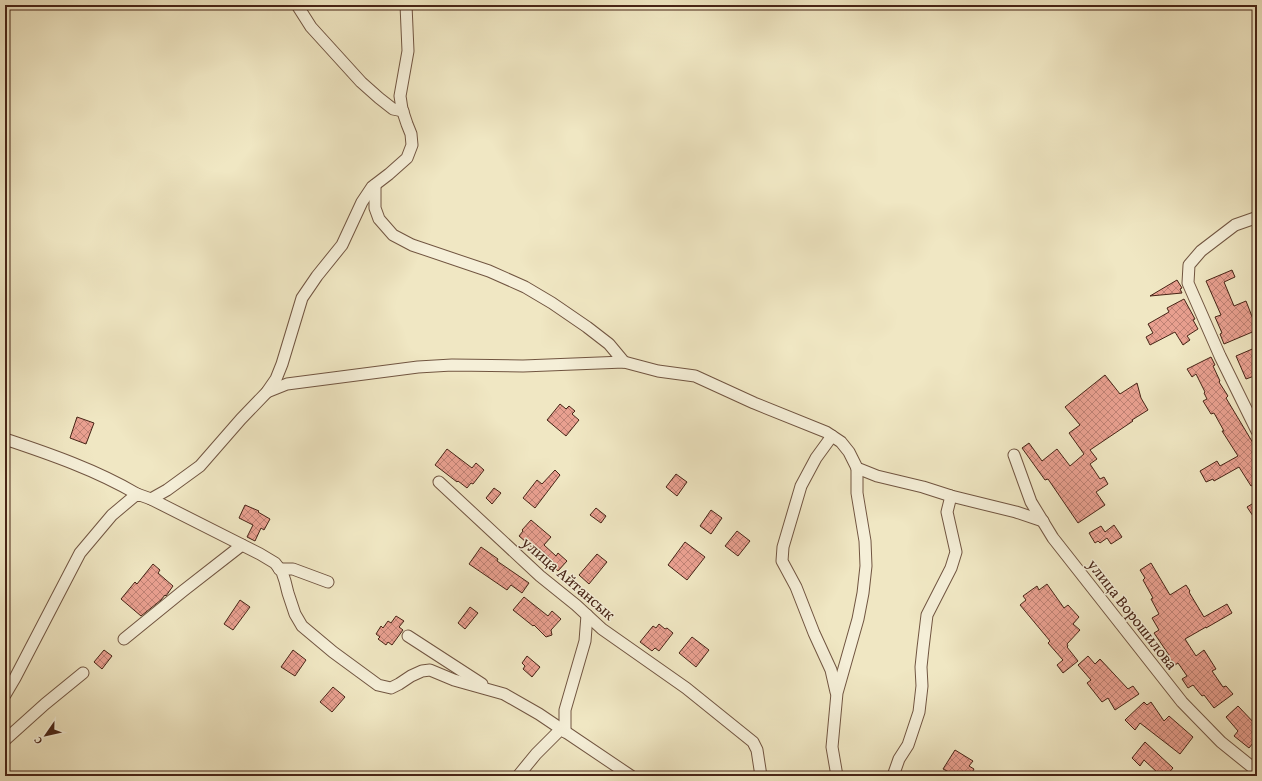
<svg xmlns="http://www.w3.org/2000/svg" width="1262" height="781" font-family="'Gentium Book Plus',serif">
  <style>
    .building { fill: url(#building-cross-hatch); stroke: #472416 }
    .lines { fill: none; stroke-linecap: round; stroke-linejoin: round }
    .minor-casing { stroke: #715541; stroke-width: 13 }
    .minor { stroke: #f5efd8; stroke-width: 11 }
    .labels { text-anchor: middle; stroke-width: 3; stroke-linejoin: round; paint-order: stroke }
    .street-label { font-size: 16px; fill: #472416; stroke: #f5efd8 }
  </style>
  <defs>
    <pattern id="building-cross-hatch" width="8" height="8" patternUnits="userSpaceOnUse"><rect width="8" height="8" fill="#e9a090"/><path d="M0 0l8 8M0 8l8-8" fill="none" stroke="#bf8275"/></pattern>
  </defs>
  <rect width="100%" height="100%" fill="#f0e7c3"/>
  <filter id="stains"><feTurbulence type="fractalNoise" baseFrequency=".005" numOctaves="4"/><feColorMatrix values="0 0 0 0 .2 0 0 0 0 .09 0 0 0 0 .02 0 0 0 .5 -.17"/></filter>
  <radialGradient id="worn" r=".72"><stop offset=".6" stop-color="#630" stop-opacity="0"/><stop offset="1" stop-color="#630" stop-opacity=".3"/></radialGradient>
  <!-- building -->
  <g class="building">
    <path d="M1232 270 1235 277 1224 282 1234 306 1246 301 1253 319 1257 318V330L1224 344 1220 334 1222 333 1215 317 1221 315 1206 281Z"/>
    <path d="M1177 280 1182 288 1180 289 1182 293 1150 296Z"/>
    <path d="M1184 299 1195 319 1193 320 1198 329 1187 336 1190 340 1183 345 1175 332 1150 345 1146 337 1153 333 1148 324 1169 312 1167 308Z"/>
    <path d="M1257 347V375L1246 379 1236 356Z"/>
    <path d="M1211 357 1215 365 1213 366 1220 381 1219 382 1228 396 1226 398 1253 443 1254 442 1257 446V483L1251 486 1239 467 1214 481 1213 479 1206 482 1200 471 1217 461 1220 466 1238 456 1222 431H1224L1214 413 1211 414 1203 401 1207 399 1204 393 1205 392 1196 374 1192 377 1187 369Z"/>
    <path d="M1105 375 1120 394 1137 383 1141 398 1148 410 1132 420 1133 421 1090 450 1097 459 1090 464 1100 479 1104 477 1108 484 1096 492 1105 505 1078 523 1048 479 1045 480 1022 448 1029 443 1042 461 1057 449 1070 466 1084 454 1069 433 1080 425 1065 407Z"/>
    <path d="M560 404 566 409 569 406 575 411 572 414 579 420 566 436 547 420Z"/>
    <path d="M77 417 94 423 86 444 70 438Z"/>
    <path d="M447 449 472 468 476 463 484 470 473 484 471 483 467 488 458 481 457 482 435 465Z"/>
    <path d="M555 470 560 475 535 508 523 498 537 480 542 484Z"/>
    <path d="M676 474 687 482 677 496 666 487Z"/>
    <path d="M494 488 501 493 492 504 486 498Z"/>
    <path d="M1257 501V522L1247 507Z"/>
    <path d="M245 505 259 511 258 512 270 519 264 530 261 528 255 541 247 537 253 525 239 518Z"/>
    <path d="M596 508 606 516 601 523 590 515Z"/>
    <path d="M711 510 722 518 711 534 700 526Z"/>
    <path d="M531 520 551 537 544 545 556 556 558 553 567 561 558 571 548 562 546 565 540 560 543 557 541 555 519 536 523 531 522 530Z"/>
    <path d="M1114 525 1122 537 1111 544 1107 538 1100 543 1098 541 1095 543 1089 533 1101 526 1105 532Z"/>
    <path d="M737 531 750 541 738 556 725 546Z"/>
    <path d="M685 542 705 557 687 580 668 565Z"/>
    <path d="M481 547 498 559 497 561 529 583 522 593 511 585 507 590 469 564Z"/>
    <path d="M597 554 607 562 589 584 579 575Z"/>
    <path d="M1151 563 1170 595 1186 585 1190 591 1189 592 1204 617 1227 604 1232 613 1206 628V627L1185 639 1196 656 1204 650 1216 669 1212 671 1223 687 1226 686 1233 694 1214 708 1204 695 1202 696 1193 685 1188 688 1182 679 1187 676 1178 663 1172 667 1166 657 1169 655 1154 633 1159 630 1152 618 1159 614 1151 599 1153 598 1143 580 1145 578 1140 570Z"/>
    <path d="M153 564 160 570 158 573 173 586 166 596 165 595 161 600 141 616 121 599 135 582 137 584Z"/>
    <path d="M1047 584 1064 608 1068 605 1079 617 1073 624 1080 630 1067 644 1068 646 1067 647 1078 661 1063 673 1057 665 1063 660 1048 643 1050 641 1020 605 1026 600 1023 596 1037 586 1039 590Z"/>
    <path d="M524 597 548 616 552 611 561 619 551 630 552 635 546 637 534 625 533 626 513 610Z"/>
    <path d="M240 600 250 607 233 630 224 624Z"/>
    <path d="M470 607 478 613 465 629 458 623Z"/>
    <path d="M396 616 404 621 399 627 403 630 392 645 388 642 386 645 378 639 380 637 376 634 381 626 383 628 388 621 391 623Z"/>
    <path d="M659 624 665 629 667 628 673 633 659 651 655 648 652 651 640 642 653 626 656 628Z"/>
    <path d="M692 637 709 650 696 667 679 653Z"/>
    <path d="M104 650 112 656 102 669 94 662Z"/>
    <path d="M293 650 306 660 295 676 281 667Z"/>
    <path d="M527 656 540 667 532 677 523 669 525 666 522 663Z"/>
    <path d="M1088 656 1095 664 1100 659 1128 689 1133 686 1139 694 1115 710 1108 698 1102 702 1087 683 1091 680 1078 665Z"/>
    <path d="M333 687 345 697 332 712 320 702Z"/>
    <path d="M1144 702 1147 705 1151 702 1164 721 1169 716 1193 737 1180 754 1140 723 1135 730 1125 720Z"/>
    <path d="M1238 706 1257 726V738L1249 748 1234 736 1238 731 1226 717Z"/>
    <path d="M1145 742 1173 768 1166 776 1159 774 1144 760 1140 766 1132 758Z"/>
    <path d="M955 750 973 761 969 766 974 769 970 776H946L949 772 943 769Z"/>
  </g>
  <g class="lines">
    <defs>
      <g id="minor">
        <path d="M297 5 311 27 361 82 379 98 393 109 403 111"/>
        <path d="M375 185V208L379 219 393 235 412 245 489 271 525 287 552 303 587 327 609 344 624 362"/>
        <path d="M1257 219 1255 218 1235 225 1201 251 1189 265 1188 283 1220 356 1257 431"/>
        <path d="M267 392 287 384 418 367 452 365 523 366 624 362 658 371 695 376 754 403 826 432 841 442 849 452 857 468 877 476 923 487 951 496 1016 512 1043 521"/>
        <path d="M832 436 816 458 801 486 783 547 782 561 796 587 814 633 831 670 836 692"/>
        <path d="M5 439C50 454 96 470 137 494"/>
        <path d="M1014 455 1031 502 1053 538 1182 702 1221 742 1257 771"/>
        <path d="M439 482 540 576 576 605 602 629 686 688 753 742 757 750 761 776"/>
        <path d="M151 499 167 490 200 466 241 419 267 392 276 379 282 364 302 298 317 276 342 245 362 202 372 187 389 174 407 158 412 145 411 134 407 124 402 109 400 96 408 51 406 5"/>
        <path d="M279 569H293L328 582"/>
        <path d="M408 636 482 684"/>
        <path d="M124 639 183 591 242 545"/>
        <path d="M5 695 15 678 80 553 112 515 137 494 151 499 260 554 275 563 282 572 285 581 288 593 295 614 302 626 333 652 378 685 391 688 399 684 411 676 422 671 430 670 454 680 504 694 539 714 631 776"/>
        <path d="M565 732V710L585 641 587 615"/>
        <path d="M5 740 45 704 83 673"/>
        <path d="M518 776 536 754 561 729"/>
        <path d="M837 776 832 747 837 693 858 619 863 593 866 566 865 541 857 493V468"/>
        <path d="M893 776 899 759 908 745 919 712 922 686 921 667 923 648 927 615 951 568 956 552 947 512 951 496"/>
      </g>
    </defs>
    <!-- minor casing -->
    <use href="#minor" class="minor-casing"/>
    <!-- minor -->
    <use href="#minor" class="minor"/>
  </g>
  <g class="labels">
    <!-- street labels -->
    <g class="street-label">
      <text transform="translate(569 578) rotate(41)" y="6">улица Айтансык</text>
      <text transform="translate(1133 614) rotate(52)" y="6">улица Ворошилова</text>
    </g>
  </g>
  <!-- margin -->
  <rect width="1262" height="781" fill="none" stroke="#f0e7c3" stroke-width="20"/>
  <rect x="6" y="6" width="1250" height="769" fill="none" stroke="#472416" stroke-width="2"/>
  <rect x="10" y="10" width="1242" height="761" fill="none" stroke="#472416"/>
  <!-- north arrow -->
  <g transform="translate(46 735) rotate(236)" stroke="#f5efd8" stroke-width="3" paint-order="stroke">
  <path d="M0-3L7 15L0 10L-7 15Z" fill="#472416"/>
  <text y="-6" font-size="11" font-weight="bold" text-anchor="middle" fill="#472416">С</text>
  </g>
  <rect width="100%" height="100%" filter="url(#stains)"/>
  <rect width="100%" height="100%" fill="url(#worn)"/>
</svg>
